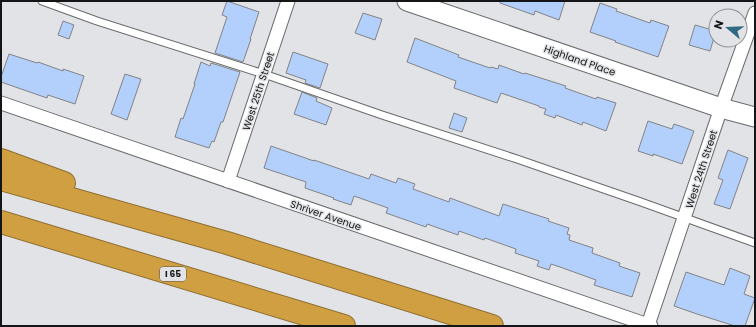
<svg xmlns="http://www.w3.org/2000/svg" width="756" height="327" font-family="Poppins,sans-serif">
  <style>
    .building { fill: #b3d0fc; stroke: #828385 }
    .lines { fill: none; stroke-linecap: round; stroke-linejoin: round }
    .lane-casing { stroke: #686a6c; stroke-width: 9 }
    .street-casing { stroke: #686a6c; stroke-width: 15 }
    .secondary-casing { stroke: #686a6c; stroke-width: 21 }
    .highway-casing { stroke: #8e6f33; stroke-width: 24 }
    .lane { stroke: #fff; stroke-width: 7 }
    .street { stroke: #fff; stroke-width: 13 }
    .secondary { stroke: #fff; stroke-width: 19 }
    .highway { stroke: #d09f42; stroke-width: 22 }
    .labels { text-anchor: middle; stroke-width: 3; stroke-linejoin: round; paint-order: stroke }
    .shield { fill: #e2e3e6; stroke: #525354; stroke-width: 1 }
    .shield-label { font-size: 9px; font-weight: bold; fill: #141516 }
    .street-label { font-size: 10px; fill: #141516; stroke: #e2e3e6 }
  </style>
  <rect width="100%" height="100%" fill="#e2e3e6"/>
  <!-- building -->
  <g class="building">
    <path d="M227 1 259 12 250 39H251L243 62 215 53 227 17 222 15Z"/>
    <path d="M500 1H565L559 20 535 11 534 15 500 3Z"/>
    <path d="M600 3 617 9 616 11 650 23 651 20 669 26 658 57 615 42 616 41 590 32Z"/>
    <path d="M363 13 382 19 375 40 355 33Z"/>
    <path d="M63 21 74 25 69 39 58 35Z"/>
    <path d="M695 25 716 31 710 51 689 45Z"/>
    <path d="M415 38 459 55 458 57 490 68 491 67 498 69 499 65 524 74 525 73 566 86 565 88 596 99 597 97 616 103 606 131 583 122 582 125 556 115 555 118 544 114 546 109 539 107V106L501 93 497 103 454 88 456 81 407 62Z"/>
    <path d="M293 52 328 64 320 88 305 83 306 80 286 73Z"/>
    <path d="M9 54 37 63 38 62 63 71V69L84 76 75 104 48 95 47 98 1 82V77Z"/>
    <path d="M201 62 210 66 211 63 240 72 223 122H221L214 142 212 141 209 148 175 137 181 118 183 119 195 84H194Z"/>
    <path d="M125 74 141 79 127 120 111 114Z"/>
    <path d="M302 92 317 98 316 101 332 108 326 125 294 114Z"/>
    <path d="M454 113 467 118 462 132 449 128Z"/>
    <path d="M648 121 672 129 674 124 694 131 682 164 653 154V156L638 151Z"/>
    <path d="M271 146 314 161V160L369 179 371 174 396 183 398 178 415 184 413 189 449 202 450 198 499 216 503 204 549 219 548 221 569 228 567 234 570 235 569 240 593 248 592 253 620 263 619 266 640 273 632 297 594 285 596 280 560 267 551 264 549 270 537 266 539 261 515 253 516 249 485 238 484 240 459 231 458 235 427 224 426 227 386 213 388 208 354 196 351 205 333 199 334 198 305 188 306 182 264 168Z"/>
    <path d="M728 150 748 158 730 209 714 204 723 180 718 178Z"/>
    <path d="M730 268 750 276 744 294 755 298 745 326H735L697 314 674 306 686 272 724 285Z"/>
  </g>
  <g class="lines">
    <defs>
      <path id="lane" d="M42 1 97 21 264 74 382 115 517 159 641 202 755 243"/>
      <g id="street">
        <path d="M1 103 651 326"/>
        <path d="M228 181 288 1"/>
        <path d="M648 325 721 108 755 13"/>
      </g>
      <path id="secondary" d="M407 1 721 108 755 117"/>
      <g id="highway">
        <path d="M1 160 64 183"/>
        <path d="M1 179 227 243 492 326"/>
        <path d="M1 222 344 326"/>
      </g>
    </defs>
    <!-- lane casing -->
    <use href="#lane" class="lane-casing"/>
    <!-- street casing -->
    <use href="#street" class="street-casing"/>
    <!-- secondary casing -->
    <use href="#secondary" class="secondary-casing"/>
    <!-- highway casing -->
    <use href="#highway" class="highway-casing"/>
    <!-- lane -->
    <use href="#lane" class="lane"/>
    <!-- street -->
    <use href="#street" class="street"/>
    <!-- secondary -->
    <use href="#secondary" class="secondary"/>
    <!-- highway -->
    <use href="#highway" class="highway"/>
  </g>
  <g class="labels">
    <!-- shield labels -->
    <rect class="shield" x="160" y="267" width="26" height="14" rx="3"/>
    <g class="shield-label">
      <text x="173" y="277">I 65</text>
    </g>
    <!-- street labels -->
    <g class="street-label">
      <text transform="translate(580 60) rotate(19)" y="4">Highland Place</text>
      <text transform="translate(258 91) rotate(-72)" y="4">West 25th Street</text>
      <text transform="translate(701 169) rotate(-72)" y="4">West 24th Street</text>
      <text transform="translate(326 215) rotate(19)" y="4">Shriver Avenue</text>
    </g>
  </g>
  <!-- border -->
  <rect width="756" height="327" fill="none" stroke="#141516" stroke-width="4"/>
  <!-- north arrow -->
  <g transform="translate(728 28) rotate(289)"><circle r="19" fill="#e2e3e6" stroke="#909193"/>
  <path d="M0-3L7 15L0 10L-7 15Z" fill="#2f6982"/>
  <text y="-6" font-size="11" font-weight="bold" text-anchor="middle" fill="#141516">N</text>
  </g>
</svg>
